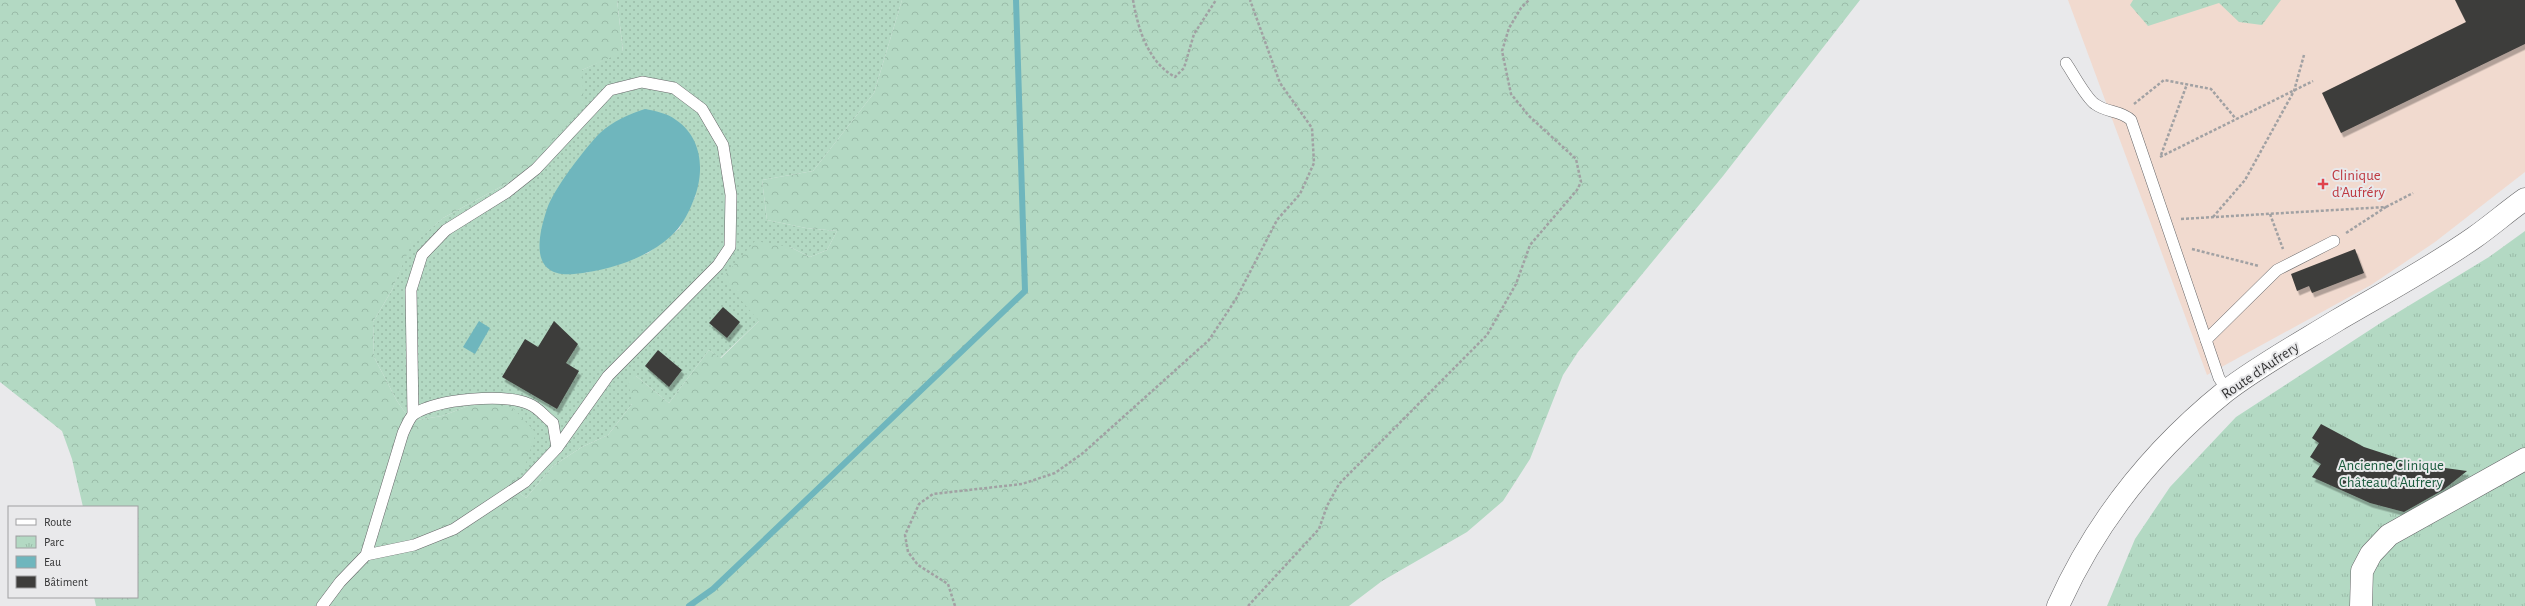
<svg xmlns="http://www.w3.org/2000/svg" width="2525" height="606" font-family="'Alegreya Sans',sans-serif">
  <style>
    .medical { fill: #f1dacf }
    .grass { fill: url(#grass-dots); fill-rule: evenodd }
    .forest { fill: url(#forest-crowns) }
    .park { fill: url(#park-tufts) }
    .water { fill: #6fb6bd }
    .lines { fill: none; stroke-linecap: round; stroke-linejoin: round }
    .stream { stroke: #6fb6bd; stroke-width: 6 }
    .building { fill: #3e3d3b; filter: url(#shadow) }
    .lane-casing { stroke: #666668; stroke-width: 12 }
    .street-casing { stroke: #666668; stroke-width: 23 }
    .secondary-casing { stroke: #666668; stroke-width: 23 }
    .path { stroke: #a1a1a3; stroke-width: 2.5; stroke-dasharray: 3 2; stroke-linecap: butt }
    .lane { stroke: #fff; stroke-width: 11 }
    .street { stroke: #fff; stroke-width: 22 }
    .secondary { stroke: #fff; stroke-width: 22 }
    .health-dot { fill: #e0444e; stroke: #e9e9eb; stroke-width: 1.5 }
    .labels { text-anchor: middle; stroke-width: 4; stroke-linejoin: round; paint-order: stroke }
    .health-label { font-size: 15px; fill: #be3a42; stroke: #e9e9eb; text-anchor: start }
    .street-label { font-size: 15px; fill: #333334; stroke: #e9e9eb }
    .park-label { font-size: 15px; fill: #1b5c3e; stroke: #e9e9eb }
  </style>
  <defs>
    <pattern id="grass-dots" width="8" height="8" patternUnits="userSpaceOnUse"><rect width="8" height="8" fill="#b3d9c3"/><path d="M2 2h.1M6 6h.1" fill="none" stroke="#9abba8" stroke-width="1.8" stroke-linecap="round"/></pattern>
    <pattern id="forest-crowns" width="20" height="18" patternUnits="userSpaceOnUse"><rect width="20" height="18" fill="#b3d9c3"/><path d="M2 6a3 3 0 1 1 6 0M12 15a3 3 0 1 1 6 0" fill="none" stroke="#9abba8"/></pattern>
    <pattern id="park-tufts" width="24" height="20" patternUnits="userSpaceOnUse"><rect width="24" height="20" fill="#b3d9c3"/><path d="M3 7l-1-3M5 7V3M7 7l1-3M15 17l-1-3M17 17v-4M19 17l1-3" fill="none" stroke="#9abba8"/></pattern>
    <filter id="shadow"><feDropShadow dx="2.5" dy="4.5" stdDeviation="0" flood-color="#0004"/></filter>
  </defs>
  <rect width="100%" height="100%" fill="#e9e9eb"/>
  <!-- medical -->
  <path class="medical" d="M2068 0H2525V172L2435 242 2371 285 2207 375Z"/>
  <!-- grass -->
  <path class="grass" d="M617 0H902L874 93 813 171 762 180 767 220 806 228 837 231 827 250 810 257 790 247 759 321 720 358 709 350 669 403 636 376 632 404 608 435 582 447 553 466 526 498 511 486 479 402 442 416 411 421 397 401 374 357 373 322 392 290 409 247 443 218 517 178 582 70 623 51ZM696 195 679 229 648 253 585 273Z"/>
  <!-- forest -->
  <g class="forest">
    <path d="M0 0H617L623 52 582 70 584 107 517 178 443 218 410 247 392 290 373 322 374 357 397 401 411 421 442 416 479 402 513 408 536 433 525 466 511 486 526 498 553 466 582 447 608 435 632 404 628 379 636 376 669 403 709 350 721 358 759 321 722 278 755 241 790 247 810 257 827 250 837 231 806 228 767 220 762 180 813 171 874 93 902 0H1860L1723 176 1578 352 1563 375 1530 459 1503 501 1467 532 1382 581 1349 606H96L94 597H137V507H83L72 459 62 431 0 382Z"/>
    <path d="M2133 0H2281L2262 25 2239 22 2219 3 2148 26 2130 5Z"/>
  </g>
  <!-- park -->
  <path class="park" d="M2525 231V606H2107L2135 539 2170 487 2236 417 2382 322 2489 257Z"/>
  <!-- water -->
  <g class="water">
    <path d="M645 109C655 111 667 113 676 120 704 139 705 175 692 204 687 216 681 227 671 236 646 259 607 271 574 274 530 278 537 239 547 209 553 190 585 148 600 133 613 121 629 114 645 109Z"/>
    <path d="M479 321 490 328 475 354 463 347Z"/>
  </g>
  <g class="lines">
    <!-- stream -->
    <path class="stream" d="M689 606 713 589 1025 291 1016 0"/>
  </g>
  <!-- building -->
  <g class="building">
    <path d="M2455 0H2525V44L2341 133 2322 93 2466 22Z"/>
    <path d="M2355 249 2364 273 2312 293 2309 286 2297 291 2291 274Z"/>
    <path d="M723 307 740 322 727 338 709 323Z"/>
    <path d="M554 321 578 344 566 363 579 371 557 409 502 377 525 339 538 347Z"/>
    <path d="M658 350 682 370 669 387 645 366Z"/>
    <path d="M2321 424 2364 447 2416 464 2467 471 2443 490 2404 512 2370 503 2312 477 2321 464 2310 457 2319 443 2312 438Z"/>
  </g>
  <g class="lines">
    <defs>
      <g id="lane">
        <path d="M2066 63C2073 73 2086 98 2095 104 2107 113 2120 110 2131 120L2219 378 2227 390"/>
        <path d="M2206 340 2277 270 2334 241"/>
        <path d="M413 415 411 290 422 255 446 230 507 192 536 169 610 90 642 82 674 88 702 109 723 145 731 195 730 247 718 265 608 376 557 448"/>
        <path d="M322 606 340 582 366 555 403 433C406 427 409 418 414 414 438 399 503 393 529 404 538 407 546 418 553 423L557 448 525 482 454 529 414 545 366 555"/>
      </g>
      <path id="street" d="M2361 606 2362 571 2371 554 2389 535 2525 459"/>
      <path id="secondary" d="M2058 606C2096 521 2154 449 2226 391 2260 365 2300 343 2336 321 2382 294 2431 268 2475 237 2492 225 2508 211 2525 199"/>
    </defs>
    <!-- lane casing -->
    <use href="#lane" class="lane-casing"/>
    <!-- street casing -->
    <use href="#street" class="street-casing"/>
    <!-- secondary casing -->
    <use href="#secondary" class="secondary-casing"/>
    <!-- path -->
    <g class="path">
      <path d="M1133 0C1138 29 1148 62 1175 77L1184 68 1194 34 1216 0"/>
      <path d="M2134 104 2164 80 2211 89 2236 119"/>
      <path d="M2161 155 2187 84"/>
      <path d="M2160 157 2313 81"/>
      <path d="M2386 207 2413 193"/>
      <path d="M2270 214 2283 249"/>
      <path d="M2213 217 2245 180 2294 91 2304 55"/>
      <path d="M2181 219 2386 207 2346 233"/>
      <path d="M2192 249 2259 266"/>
      <path d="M955 606 948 584 918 565 908 552 905 535 919 504 933 494 1022 484 1055 473 1083 453 1209 340 1236 299 1277 220 1300 194 1314 163 1312 128 1280 83 1250 0"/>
      <path d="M1248 606 1319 529 1327 506 1339 484 1487 335 1516 284 1530 245 1577 190 1581 182 1576 159 1529 116 1511 94 1502 51 1509 28 1521 8 1529 0"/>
    </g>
    <!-- lane -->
    <use href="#lane" class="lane"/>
    <!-- street -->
    <use href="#street" class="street"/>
    <!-- secondary -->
    <use href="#secondary" class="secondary"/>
  </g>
  <!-- markers -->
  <path class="health-dot" d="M2321 178h4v4h4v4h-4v4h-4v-4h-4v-4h4z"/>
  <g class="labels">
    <!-- health labels -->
    <g class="health-label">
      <text x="2332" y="180">Clinique<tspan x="2332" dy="17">d’Aufréry</tspan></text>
    </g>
    <!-- street labels -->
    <g class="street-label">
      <text transform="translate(2260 370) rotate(-34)" y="5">Route d'Aufrery</text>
    </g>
    <!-- park labels -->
    <g class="park-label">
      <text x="2391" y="470">Ancienne Clinique<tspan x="2391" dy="17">Château d'Aufrery</tspan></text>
    </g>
  </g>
  <!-- legend -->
  <rect x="8" y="506" width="130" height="92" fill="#e9e9eb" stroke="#a0a0a2"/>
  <rect x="16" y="519" width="20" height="6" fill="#ffffff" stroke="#a0a0a2"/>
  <text x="44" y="526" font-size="12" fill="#333334">Route</text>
  <rect x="16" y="536" width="20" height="12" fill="url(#park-tufts)" stroke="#a0a0a2"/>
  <text x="44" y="546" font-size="12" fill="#333334">Parc</text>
  <rect x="16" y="556" width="20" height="12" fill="#6fb6bd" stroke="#a0a0a2"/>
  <text x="44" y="566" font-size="12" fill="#333334">Eau</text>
  <rect x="16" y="576" width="20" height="12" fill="#3e3d3b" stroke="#a0a0a2"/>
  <text x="44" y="586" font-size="12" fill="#333334">Bâtiment</text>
</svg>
